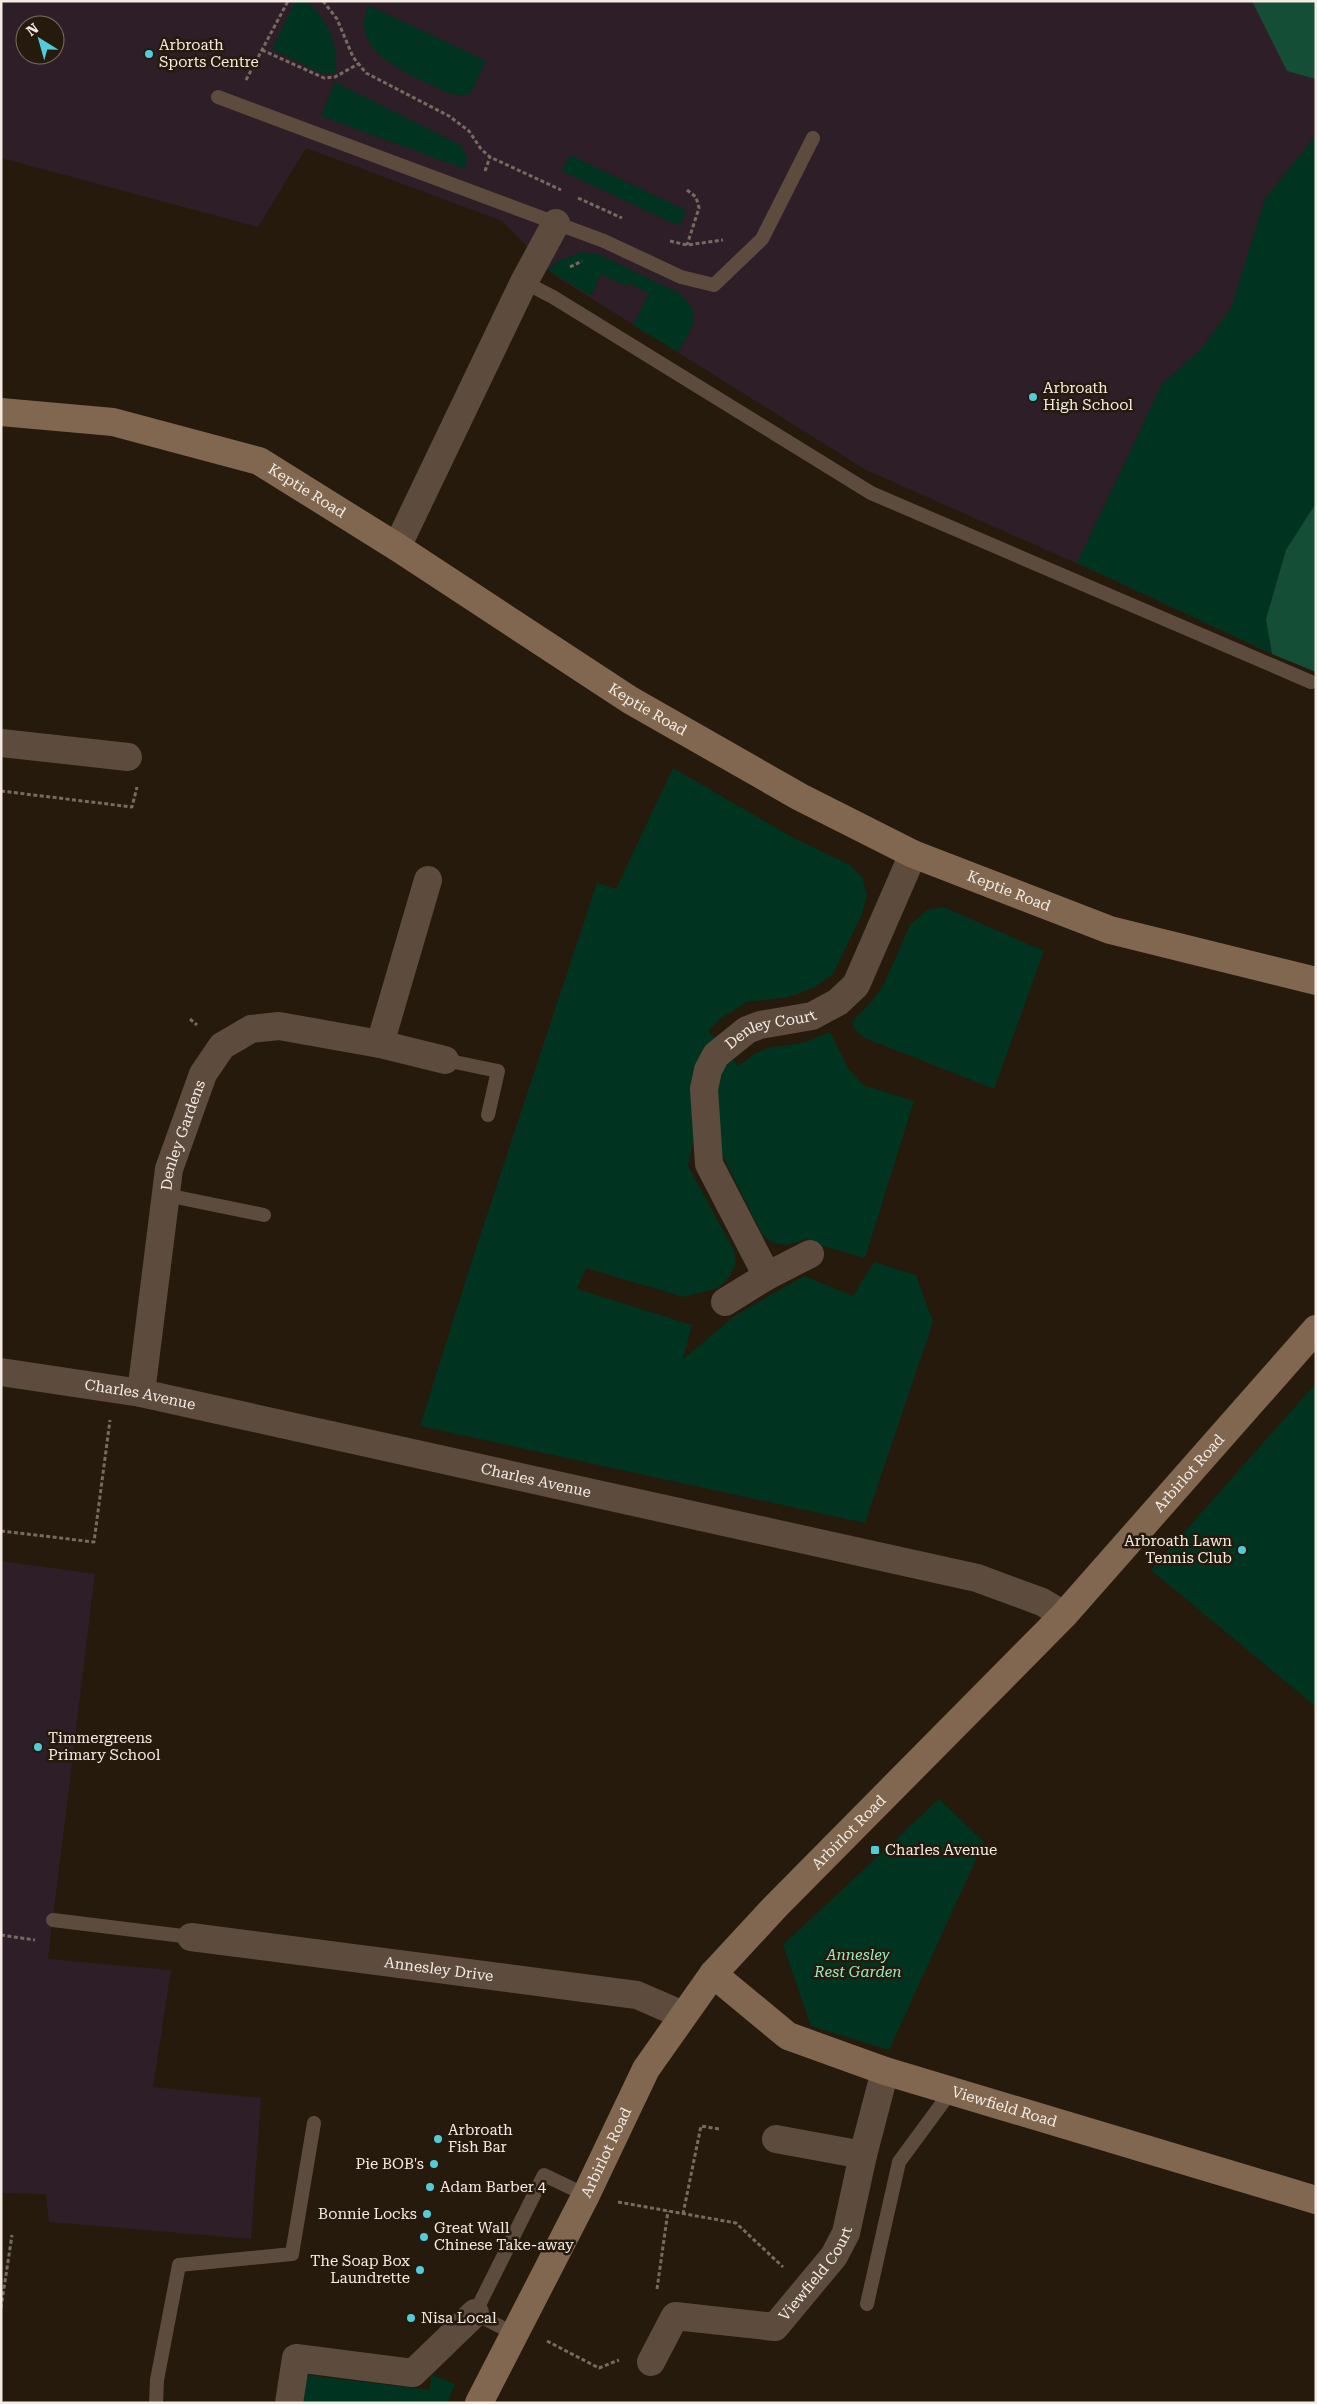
<svg xmlns="http://www.w3.org/2000/svg" width="1317" height="2404" font-family="'Roboto Serif',serif">
  <style>
    .education { fill: #2e1e27; fill-rule: evenodd }
    .green { fill: #003420 }
    .forest { fill: #154e37 }
    .lines { fill: none; stroke-linecap: round; stroke-linejoin: round }
    .path { stroke: #766b60; stroke-width: 3; stroke-dasharray: 4 2.5; stroke-linecap: butt }
    .lane { stroke: #5d4c3e; stroke-width: 14 }
    .street { stroke: #5d4c3e; stroke-width: 28 }
    .secondary { stroke: #81674f; stroke-width: 28 }
    .poi-dot { fill: #52cbda; stroke: #261a0d; stroke-width: 2 }
    .labels { text-anchor: middle; stroke-width: 5; stroke-linejoin: round; paint-order: stroke }
    .poi-label { font-size: 15px; fill: #f4ebe3; stroke: #261a0d; text-anchor: start }
    .street-label { font-size: 15px; fill: #f4ebe3; stroke: #261a0d }
    .park-label { font-size: 15px; font-style: italic; fill: #97ecc2; stroke: #261a0d }
  </style>
  <rect width="100%" height="100%" fill="#261a0d"/>
  <!-- education -->
  <g class="education">
    <path d="M1 1H1316V672L1272 654 1175 607 866 470 557 277 502 221 306 148 258 227 1 158ZM25 25H55V55H25Z"/>
    <path d="M1 1561 95 1574 48 1959 171 1970 153 2087 261 2098 251 2239 49 2222 46 2194 1 2193Z"/>
  </g>
  <!-- green -->
  <g class="green">
    <path d="M295 1 309 3C330 23 338 45 336 74H323L272 49Z"/>
    <path d="M368 5 486 61 470 94C452 98 440 89 423 81 393 67 351 46 368 5Z"/>
    <path d="M335 82 462 146 467 158 465 169 321 116Z"/>
    <path d="M1316 135V503L1286 550 1266 619 1272 654 1077 563 1162 384 1202 348 1231 308 1265 199Z"/>
    <path d="M570 155 687 211 679 226 562 171Z"/>
    <path d="M582 252 598 254 679 293C705 316 692 327 678 352L633 325 649 293 628 283 627 286 601 274 591 296 548 270 558 261Z"/>
    <path d="M673 768 792 837 850 865 862 877 867 895 862 914 833 974 815 987 789 997 747 1002 720 1019 708 1031 716 1038 688 1166 734 1250 736 1263 730 1276 718 1288 683 1297 586 1268 577 1289 692 1325 683 1359 736 1315 804 1276 853 1296 874 1262 916 1275 933 1322 865 1523 420 1426 473 1257 597 883 616 889Z"/>
    <path d="M943 907 1044 951 994 1089 865 1038 857 1032 852 1022 873 1000 884 984 910 925 927 910Z"/>
    <path d="M830 1032 848 1068 863 1085 914 1101 865 1258 819 1245 807 1239C789 1245 776 1250 762 1234L716 1143 715 1080 731 1057 738 1066 756 1053 768 1048 806 1042Z"/>
    <path d="M1316 1383V1707L1151 1570Z"/>
    <path d="M939 1799 984 1842 889 2050 811 2026 783 1945Z"/>
    <path d="M431 2374 455 2384 447 2403H302L307 2375 430 2390Z"/>
  </g>
  <!-- forest -->
  <g class="forest">
    <path d="M1252 1H1316V79L1287 71Z"/>
    <path d="M1316 503V672L1272 654 1266 619 1286 550Z"/>
  </g>
  <g class="lines">
    <!-- path -->
    <g class="path">
      <path d="M323 1 337 19 353 57 366 73 449 116 469 131 481 149 490 157 561 190"/>
      <path d="M262 50 324 78 335 77 358 64"/>
      <path d="M246 80 288 1"/>
      <path d="M485 171 490 157"/>
      <path d="M687 190 696 197 699 208 687 245"/>
      <path d="M578 198 622 218"/>
      <path d="M670 241 687 245 723 240"/>
      <path d="M570 267 582 261"/>
      <path d="M1 791 132 807 137 787"/>
      <path d="M190 1019 197 1025"/>
      <path d="M1 1531 94 1542 110 1420"/>
      <path d="M1 1935 35 1940"/>
      <path d="M618 2202 736 2223 783 2267"/>
      <path d="M683 2214 701 2126 719 2129"/>
      <path d="M657 2289 668 2211"/>
      <path d="M1 2308 12 2235"/>
      <path d="M547 2341 599 2368 619 2360"/>
    </g>
    <!-- lane -->
    <g class="lane">
      <path d="M218 97 604 241 681 277 714 285 762 239 813 138"/>
      <path d="M524 282 553 297 871 493 1311 682"/>
      <path d="M445 1060 498 1071 488 1115"/>
      <path d="M166 1195 264 1215"/>
      <path d="M53 1920 191 1937"/>
      <path d="M867 2304 899 2162 952 2090"/>
      <path d="M514 2334 475 2313 544 2175 586 2195"/>
      <path d="M156 2403 157 2380 179 2265 292 2254 314 2123"/>
    </g>
    <!-- street -->
    <g class="street">
      <path d="M397 547 524 282 556 223"/>
      <path d="M1 743 128 757"/>
      <path d="M380 1044 428 880"/>
      <path id="s1" d="M767 1276 709 1164 704 1089 708 1070 716 1055 747 1030 760 1025 812 1016 838 1002 856 985 913 854"/>
      <path d="M725 1302 767 1276 810 1254"/>
      <path id="s2" d="M1 1372 141 1393 977 1578 1042 1602 1064 1615"/>
      <path id="s3" d="M141 1393 169 1169 203 1074 222 1046 251 1029 279 1026 380 1044 445 1060"/>
      <path id="s4" d="M191 1937 637 1995 683 2015"/>
      <path d="M776 2139 863 2155"/>
      <path id="s5" d="M651 2362 675 2316 775 2327 834 2256 846 2233 863 2155 885 2071"/>
      <path d="M289 2403 296 2358 413 2373 475 2313"/>
    </g>
    <!-- secondary -->
    <g class="secondary">
      <path id="s6" d="M1 412 113 422 259 461 397 547 630 700 800 797 913 854 1110 930 1316 981"/>
      <path id="s7" d="M713 1974 788 2036 885 2071 1316 2200"/>
      <path id="s8" d="M479 2403 586 2195 646 2069 713 1974 775 1907 1064 1615 1316 1329"/>
    </g>
  </g>
  <!-- markers -->
  <g class="poi-dot">
    <circle cx="149" cy="54" r="5"/>
    <circle cx="1033" cy="397" r="5"/>
    <circle cx="1242" cy="1550" r="5"/>
    <circle cx="38" cy="1747" r="5"/>
    <rect x="870" y="1845" width="10" height="10" rx="2.5"/>
    <circle cx="438" cy="2139" r="5"/>
    <circle cx="434" cy="2164" r="5"/>
    <circle cx="430" cy="2187" r="5"/>
    <circle cx="427" cy="2214" r="5"/>
    <circle cx="424" cy="2237" r="5"/>
    <circle cx="420" cy="2270" r="5"/>
    <circle cx="411" cy="2318" r="5"/>
  </g>
  <g class="labels">
    <!-- poi labels -->
    <g class="poi-label">
      <text x="159" y="50">Arbroath<tspan x="159" dy="17">Sports Centre</tspan></text>
      <text x="1043" y="393">Arbroath<tspan x="1043" dy="17">High School</tspan></text>
      <text x="1232" y="1546" text-anchor="end">Arbroath Lawn<tspan x="1232" dy="17">Tennis Club</tspan></text>
      <text x="48" y="1743">Timmergreens<tspan x="48" dy="17">Primary School</tspan></text>
      <text x="885" y="1855">Charles Avenue</text>
      <text x="448" y="2135">Arbroath<tspan x="448" dy="17">Fish Bar</tspan></text>
      <text x="424" y="2169" text-anchor="end">Pie BOB's</text>
      <text x="440" y="2192">Adam Barber 4</text>
      <text x="417" y="2219" text-anchor="end">Bonnie Locks</text>
      <text x="434" y="2233">Great Wall<tspan x="434" dy="17">Chinese Take-away</tspan></text>
      <text x="410" y="2266" text-anchor="end">The Soap Box<tspan x="410" dy="17">Laundrette</tspan></text>
      <text x="421" y="2323">Nisa Local</text>
    </g>
    <!-- street labels -->
    <g class="street-label">
      <text dy="5" stroke="none"><textPath href="#s6" startOffset="320">Keptie Road</textPath></text>
      <text dy="5" stroke="none"><textPath href="#s6" startOffset="725">Keptie Road</textPath></text>
      <text dy="5" stroke="none"><textPath href="#s6" startOffset="1130">Keptie Road</textPath></text>
      <text dy="5" stroke="none"><textPath href="#s1" startOffset="300">Denley Court</textPath></text>
      <text dy="5" stroke="none"><textPath href="#s3" startOffset="262">Denley Gardens</textPath></text>
      <text dy="5" stroke="none"><textPath href="#s2" startOffset="141">Charles Avenue</textPath></text>
      <text dy="5" stroke="none"><textPath href="#s8" startOffset="1181">Arbirlot Road</textPath></text>
      <text dy="5" stroke="none"><textPath href="#s2" startOffset="546">Charles Avenue</textPath></text>
      <text dy="5" stroke="none"><textPath href="#s8" startOffset="686">Arbirlot Road</textPath></text>
      <text dy="5" stroke="none"><textPath href="#s4" startOffset="250">Annesley Drive</textPath></text>
      <text dy="5" stroke="none"><textPath href="#s7" startOffset="325">Viewfield Road</textPath></text>
      <text dy="5" stroke="none"><textPath href="#s8" startOffset="281">Arbirlot Road</textPath></text>
      <text dy="5" stroke="none"><textPath href="#s5" startOffset="220">Viewfield Court</textPath></text>
    </g>
    <!-- park labels -->
    <g class="park-label">
      <text x="858" y="1960">Annesley<tspan x="858" dy="17">Rest Garden</tspan></text>
    </g>
  </g>
  <!-- border -->
  <rect width="1317" height="2404" fill="none" stroke="#f4ebe3" stroke-width="5"/>
  <!-- north arrow -->
  <g transform="translate(40 40) rotate(323)"><circle r="24" fill="#261a0d" stroke="#786e63"/>
  <path d="M0-4L9 19L0 12L-9 19Z" fill="#52cbda"/>
  <text y="-8" font-size="14" font-weight="bold" text-anchor="middle" fill="#f4ebe3">N</text>
  </g>
</svg>
